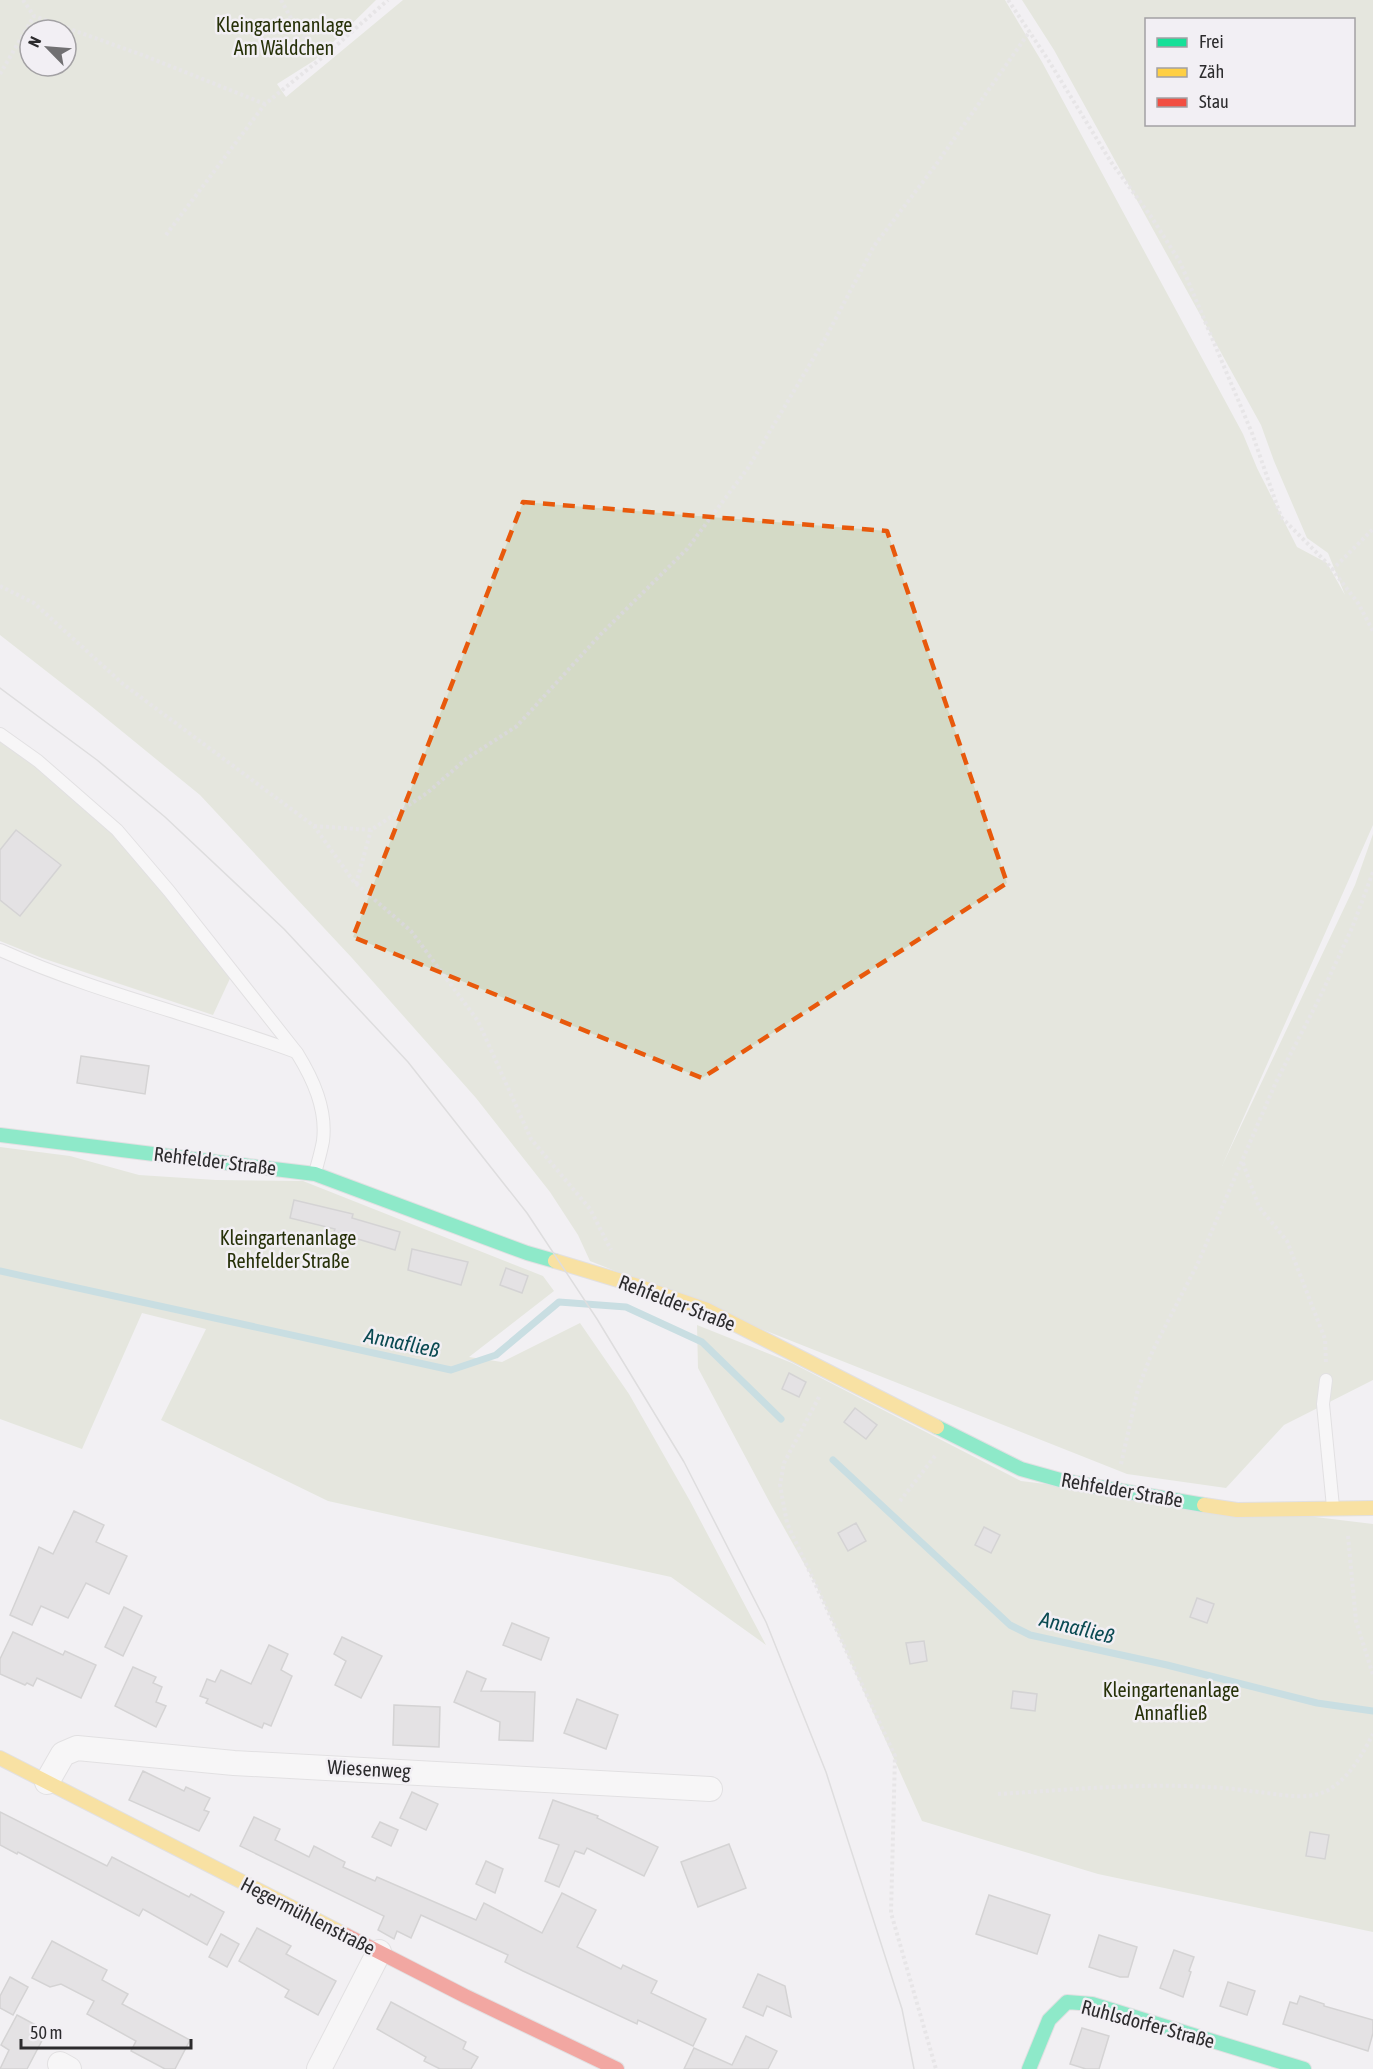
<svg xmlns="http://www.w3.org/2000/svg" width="1373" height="2069" font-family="'Asap Condensed',sans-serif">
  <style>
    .green { fill: #d4dac6; fill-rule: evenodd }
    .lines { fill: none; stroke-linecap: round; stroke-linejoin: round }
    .stream { stroke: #98c7cf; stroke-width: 7 }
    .building { fill: #d3d1d2; stroke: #b0afaf; stroke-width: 1.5 }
    .lane-casing { stroke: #cecdcf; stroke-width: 14 }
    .street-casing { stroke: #cecdcf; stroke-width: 26 }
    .fast-casing { stroke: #cecdcf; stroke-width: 16 }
    .slow-casing { stroke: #cecdcf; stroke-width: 16 }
    .jam-casing { stroke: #cecdcf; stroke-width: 16 }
    .path { stroke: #d9d8da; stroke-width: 4; stroke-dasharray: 3 3; stroke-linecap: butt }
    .lane { stroke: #fdfdfd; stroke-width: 12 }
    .street { stroke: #fdfdfd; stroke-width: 24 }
    .fast { stroke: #16e098; stroke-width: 14 }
    .slow { stroke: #ffcf43; stroke-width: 14 }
    .jam { stroke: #f24e42; stroke-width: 14 }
    .tram { stroke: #c5c5c6; stroke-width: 1.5 }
    .marked { fill: none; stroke: #e8590c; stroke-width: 4.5; stroke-dasharray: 12 8; stroke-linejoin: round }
    .labels { text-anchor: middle; stroke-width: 5; stroke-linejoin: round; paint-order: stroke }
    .park-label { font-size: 20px; fill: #273109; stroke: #f2eff4 }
    .street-label { font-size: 20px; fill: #2c2b2d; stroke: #f2eff4 }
    .water-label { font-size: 21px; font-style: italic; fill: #0a4a52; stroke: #f2eff4 }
  </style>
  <rect width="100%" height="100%" fill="#f2f0f3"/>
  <!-- green -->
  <g class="green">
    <path d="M0 0H376L315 60 277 84 286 97 403 0H1005L1042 62 1243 434 1257 468 1297 547 1327 563 1345 595 1328 553 1307 538 1274 461 1261 425 1054 50 1022 0H1373V825L1222 1166 1355 885 1373 834V1380L1284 1425 1226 1488 1127 1474 590 1261 578 1235 550 1192 476 1098 352 958 200 795 91 706 0 635ZM1146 20H1354V124H1146ZM30 30H66V66H30Z"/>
    <path d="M0 735 117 830 233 972 213 1015 42 958 0 941Z"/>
    <path d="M0 1147 70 1156 139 1175 216 1180 303 1181 543 1276 554 1291 469 1357 502 1362 580 1323 629 1394 690 1501 766 1645 671 1577 328 1501 161 1420 206 1329 142 1313 82 1449 0 1419Z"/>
    <path d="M697 1325 792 1363 1021 1481 1373 1524V1932L1098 1874 922 1821 815 1583 770 1503 698 1368Z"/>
  </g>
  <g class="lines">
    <!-- stream -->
    <g class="stream">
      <path d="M0 1271 451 1370 496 1355 559 1302 626 1307 702 1342 781 1419"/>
      <path d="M833 1460 1010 1625 1030 1635 1167 1665 1317 1703 1373 1711"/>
    </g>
  </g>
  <!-- building -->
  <g class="building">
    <path d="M16 830 61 865 20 916 0 900V850Z"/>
    <path d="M81 1056 149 1066 145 1094 77 1083Z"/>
    <path d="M294 1200 353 1214 352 1218 400 1232 395 1250 334 1232 335 1229 290 1218Z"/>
    <path d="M412 1249 468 1262 461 1285 408 1270Z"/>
    <path d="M506 1268 528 1276 522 1293 500 1285Z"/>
    <path d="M789 1373 806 1382 799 1397 782 1389Z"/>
    <path d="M855 1408 877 1425 866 1439 844 1422Z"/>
    <path d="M74 1511 104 1525 96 1542 127 1556 109 1594 86 1583 68 1618 41 1606 32 1625 10 1615 39 1547 53 1554Z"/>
    <path d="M856 1523 866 1541 848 1551 838 1533Z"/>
    <path d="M984 1527 1000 1535 991 1553 975 1545Z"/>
    <path d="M1197 1598 1214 1604 1207 1623 1190 1617Z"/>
    <path d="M124 1607 142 1616 123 1656 105 1647Z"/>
    <path d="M512 1623 549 1638 541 1660 503 1645Z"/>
    <path d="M13 1632 63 1655 65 1651 96 1665 81 1698 37 1678 33 1686 27 1683 25 1685 0 1674V1659Z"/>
    <path d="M342 1637 382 1656 361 1698 335 1685 346 1661 334 1654Z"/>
    <path d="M924 1641 927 1661 910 1664 906 1643Z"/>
    <path d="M269 1645 288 1654 281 1670 292 1676 271 1726 264 1723 262 1728 206 1703 208 1699 200 1696 207 1679 215 1682 221 1670 251 1684Z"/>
    <path d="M133 1667 156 1677 153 1683 162 1687 156 1702 166 1706 156 1727 115 1706Z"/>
    <path d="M467 1671 486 1679 481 1691 535 1692 533 1741 499 1740 500 1722 454 1702Z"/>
    <path d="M1013 1691 1037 1694 1035 1711 1011 1708Z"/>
    <path d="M577 1699 618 1715 606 1749 564 1733Z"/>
    <path d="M394 1705 440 1707 439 1747 393 1745Z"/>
    <path d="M143 1771 184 1791 186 1787 210 1798 204 1810 209 1812 199 1831 129 1800Z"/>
    <path d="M412 1792 438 1804 426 1830 400 1818Z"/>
    <path d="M553 1800 598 1816 597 1818 658 1847 644 1876 587 1848 584 1854 575 1851 559 1887 545 1881 559 1845 539 1838Z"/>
    <path d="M0 1812 107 1866 112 1857 189 1897 191 1894 224 1912 207 1945 143 1909 139 1916 18 1852 17 1854 0 1845Z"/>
    <path d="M254 1817 280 1829 275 1840 309 1857 314 1846 345 1862 343 1867 375 1881 377 1877 476 1920 484 1903 542 1933 562 1893 596 1910 577 1947 621 1969 623 1965 657 1981 651 1993 706 2019 693 2046 638 2020 637 2024 523 1971 505 1962 508 1955 421 1915 411 1938 397 1931 394 1939 378 1930 384 1916 240 1846Z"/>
    <path d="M380 1822 398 1830 391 1846 372 1837Z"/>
    <path d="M1310 1832 1329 1835 1325 1859 1306 1856Z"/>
    <path d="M729 1844 746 1888 698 1907 681 1862Z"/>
    <path d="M486 1861 503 1869 495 1893 476 1884Z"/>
    <path d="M989 1895 1050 1915 1037 1954 976 1934Z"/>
    <path d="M257 1928 291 1946 286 1954 336 1981 318 2015 285 1997 289 1990 239 1961Z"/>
    <path d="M221 1934 239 1944 227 1967 209 1957Z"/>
    <path d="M1099 1935 1137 1947 1128 1977H1120L1089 1967Z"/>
    <path d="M52 1941 107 1970 102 1980 128 1994 122 2004 190 2040 175 2069H165L131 2051 136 2041 87 2014 94 2001 61 1984 50 1987 32 1978Z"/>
    <path d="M1174 1950 1194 1957 1189 1971 1191 1972 1183 1997 1160 1988Z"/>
    <path d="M758 1974 785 1986 791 2017 767 2006 763 2016 743 2007Z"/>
    <path d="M10 1977 28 1987 13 2015 0 2008V1996Z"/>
    <path d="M1228 1982 1255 1991 1247 2015 1220 2006Z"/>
    <path d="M1300 1996 1324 2004V2006L1373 2020V2033L1368 2051 1283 2024 1290 2002 1297 2004Z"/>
    <path d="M391 2002 466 2042 463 2049 478 2057 471 2069H440L424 2061 426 2057 377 2029Z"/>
    <path d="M17 2015 47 2031 27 2069H0L9 2050 1 2045Z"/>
    <path d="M1082 2028 1109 2036 1099 2069H1086L1070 2064Z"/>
    <path d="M746 2036 777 2051 768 2069H684L694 2048 732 2065Z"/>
  </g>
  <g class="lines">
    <defs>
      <g id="lane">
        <path d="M0 734 38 761 117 830 169 891 297 1053C313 1079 327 1109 323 1141 321 1152 318 1162 315 1173"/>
        <path d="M0 950C96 993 198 1016 296 1052"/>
        <path d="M1326 1380 1323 1404 1333 1507"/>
      </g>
      <g id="street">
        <path d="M47 1782 63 1754 77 1748 234 1763 710 1789"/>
        <path d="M60 2064 69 2069"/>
        <path d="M319 2069 379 1952"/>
      </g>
      <g id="fast">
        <path d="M0 1135 315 1174 527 1253 555 1261"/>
        <path d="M937 1427 1021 1469 1064 1481 1204 1505"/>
        <path d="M1029 2069 1049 2020 1067 2002 1092 2004 1304 2069"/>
      </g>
      <g id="slow">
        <path d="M555 1261 638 1286 705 1309 937 1427"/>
        <path d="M1204 1505 1237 1510 1373 1508"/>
        <path d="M0 1758 346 1935"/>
      </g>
      <path id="jam" d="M346 1935 465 1996 617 2069"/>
    </defs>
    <!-- lane casing -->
    <use href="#lane" class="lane-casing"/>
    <!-- street casing -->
    <use href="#street" class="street-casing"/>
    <!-- fast casing -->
    <use href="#fast" class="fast-casing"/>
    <!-- slow casing -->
    <use href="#slow" class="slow-casing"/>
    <!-- jam casing -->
    <use href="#jam" class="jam-casing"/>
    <!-- path -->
    <g class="path">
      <path d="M23 0 34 16 145 56 265 104"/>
      <path d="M281 0 298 31 323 57"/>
      <path d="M1008 0 1047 58 1111 162 1152 218 1180 262 1252 433 1281 517 1327 563 1358 603 1373 631"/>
      <path d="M0 74 34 16"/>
      <path d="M166 235 265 104 323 57 388 0"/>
      <path d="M1332 570 1373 529"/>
      <path d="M0 586 34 603 123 684 314 826 354 882 411 931 478 1021 531 1139 590 1209 611 1250"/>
      <path d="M314 826 371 830 427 793 466 759 517 726 599 636 687 549 748 468 825 339 874 246 935 166 1030 31"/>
      <path d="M356 884 371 830"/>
      <path d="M1243 1163 1259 1207 1287 1241 1325 1339 1326 1363"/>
      <path d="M819 1397 784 1463 780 1485 787 1523 895 1756 891 1913 936 2069"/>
      <path d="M1121 1464 1138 1389 1153 1350 1198 1263 1276 1082 1319 999 1352 928 1373 872"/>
      <path d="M900 1501 935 1456"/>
      <path d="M1348 1536 1356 1621 1373 1675"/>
      <path d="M998 1794C1082 1789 1167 1780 1251 1791 1272 1793 1304 1801 1324 1792 1347 1782 1362 1755 1373 1734"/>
    </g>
    <!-- lane -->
    <use href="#lane" class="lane"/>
    <!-- street -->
    <use href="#street" class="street"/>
    <!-- fast -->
    <use href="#fast" class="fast"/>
    <!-- slow -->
    <use href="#slow" class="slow"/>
    <!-- jam -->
    <use href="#jam" class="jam"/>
    <!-- tram -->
    <path class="tram" d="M0 688 97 760 165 817 284 929 408 1062 527 1213 597 1319 684 1462 766 1622 826 1772 902 2009 914 2069"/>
  </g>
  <!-- marked area -->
  <path d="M0 0H1373V2069H0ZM523 502 887 531 1007 883 702 1078 353 937Z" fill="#f2f0f3" fill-opacity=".55" fill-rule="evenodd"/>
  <path class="marked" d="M523 502 887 531 1007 883 702 1078 353 937Z"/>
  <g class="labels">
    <!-- park labels -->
    <g class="park-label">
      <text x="284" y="32">Kleingartenanlage<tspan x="284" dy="23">Am Wäldchen</tspan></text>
      <text x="288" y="1245">Kleingartenanlage<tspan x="288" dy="23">Rehfelder Straße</tspan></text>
      <text x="1171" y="1697">Kleingartenanlage<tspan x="1171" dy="23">Annafließ</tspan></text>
    </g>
    <!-- street labels -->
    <g class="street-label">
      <text transform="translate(215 1161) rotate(7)" y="7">Rehfelder Straße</text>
      <text transform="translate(677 1303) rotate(21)" y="7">Rehfelder Straße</text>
      <text transform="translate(1122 1490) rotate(10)" y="7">Rehfelder Straße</text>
      <text transform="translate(369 1769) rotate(3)" y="7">Wiesenweg</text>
      <text transform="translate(308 1916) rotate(27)" y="7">Hegermühlenstraße</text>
      <text transform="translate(1148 2024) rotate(15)" y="7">Ruhlsdorfer Straße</text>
    </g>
    <!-- water labels -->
    <g class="water-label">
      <text transform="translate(402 1343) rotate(12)" y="7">Annafließ</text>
      <text transform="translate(1077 1628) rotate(14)" y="7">Annafließ</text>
    </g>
  </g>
  <!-- legend -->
  <rect x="1145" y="18" width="210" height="108" fill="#f2eff4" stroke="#a3a1a4" stroke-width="1.5"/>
  <rect x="1157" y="38" width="30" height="9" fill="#16e098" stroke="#a3a1a4" stroke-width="1.5"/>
  <text x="1199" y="48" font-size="18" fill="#2c2b2d">Frei</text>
  <rect x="1157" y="68" width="30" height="9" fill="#ffcf43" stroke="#a3a1a4" stroke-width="1.5"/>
  <text x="1199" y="78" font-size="18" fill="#2c2b2d">Zäh</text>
  <rect x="1157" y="98" width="30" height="9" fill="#f24e42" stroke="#a3a1a4" stroke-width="1.5"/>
  <text x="1199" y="108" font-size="18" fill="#2c2b2d">Stau</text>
  <!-- north arrow -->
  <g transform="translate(48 48) rotate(295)"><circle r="28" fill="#f2eff4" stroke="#a3a1a4" stroke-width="1.5"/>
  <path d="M0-4.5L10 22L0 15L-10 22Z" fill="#717072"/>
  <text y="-9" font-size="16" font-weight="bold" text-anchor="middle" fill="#2c2b2d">N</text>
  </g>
  <!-- scale -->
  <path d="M21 2039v9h170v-9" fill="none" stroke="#2c2b2d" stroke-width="3"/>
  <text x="30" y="2039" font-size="18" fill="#2c2b2d" stroke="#f2eff4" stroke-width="4.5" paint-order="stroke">50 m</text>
</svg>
